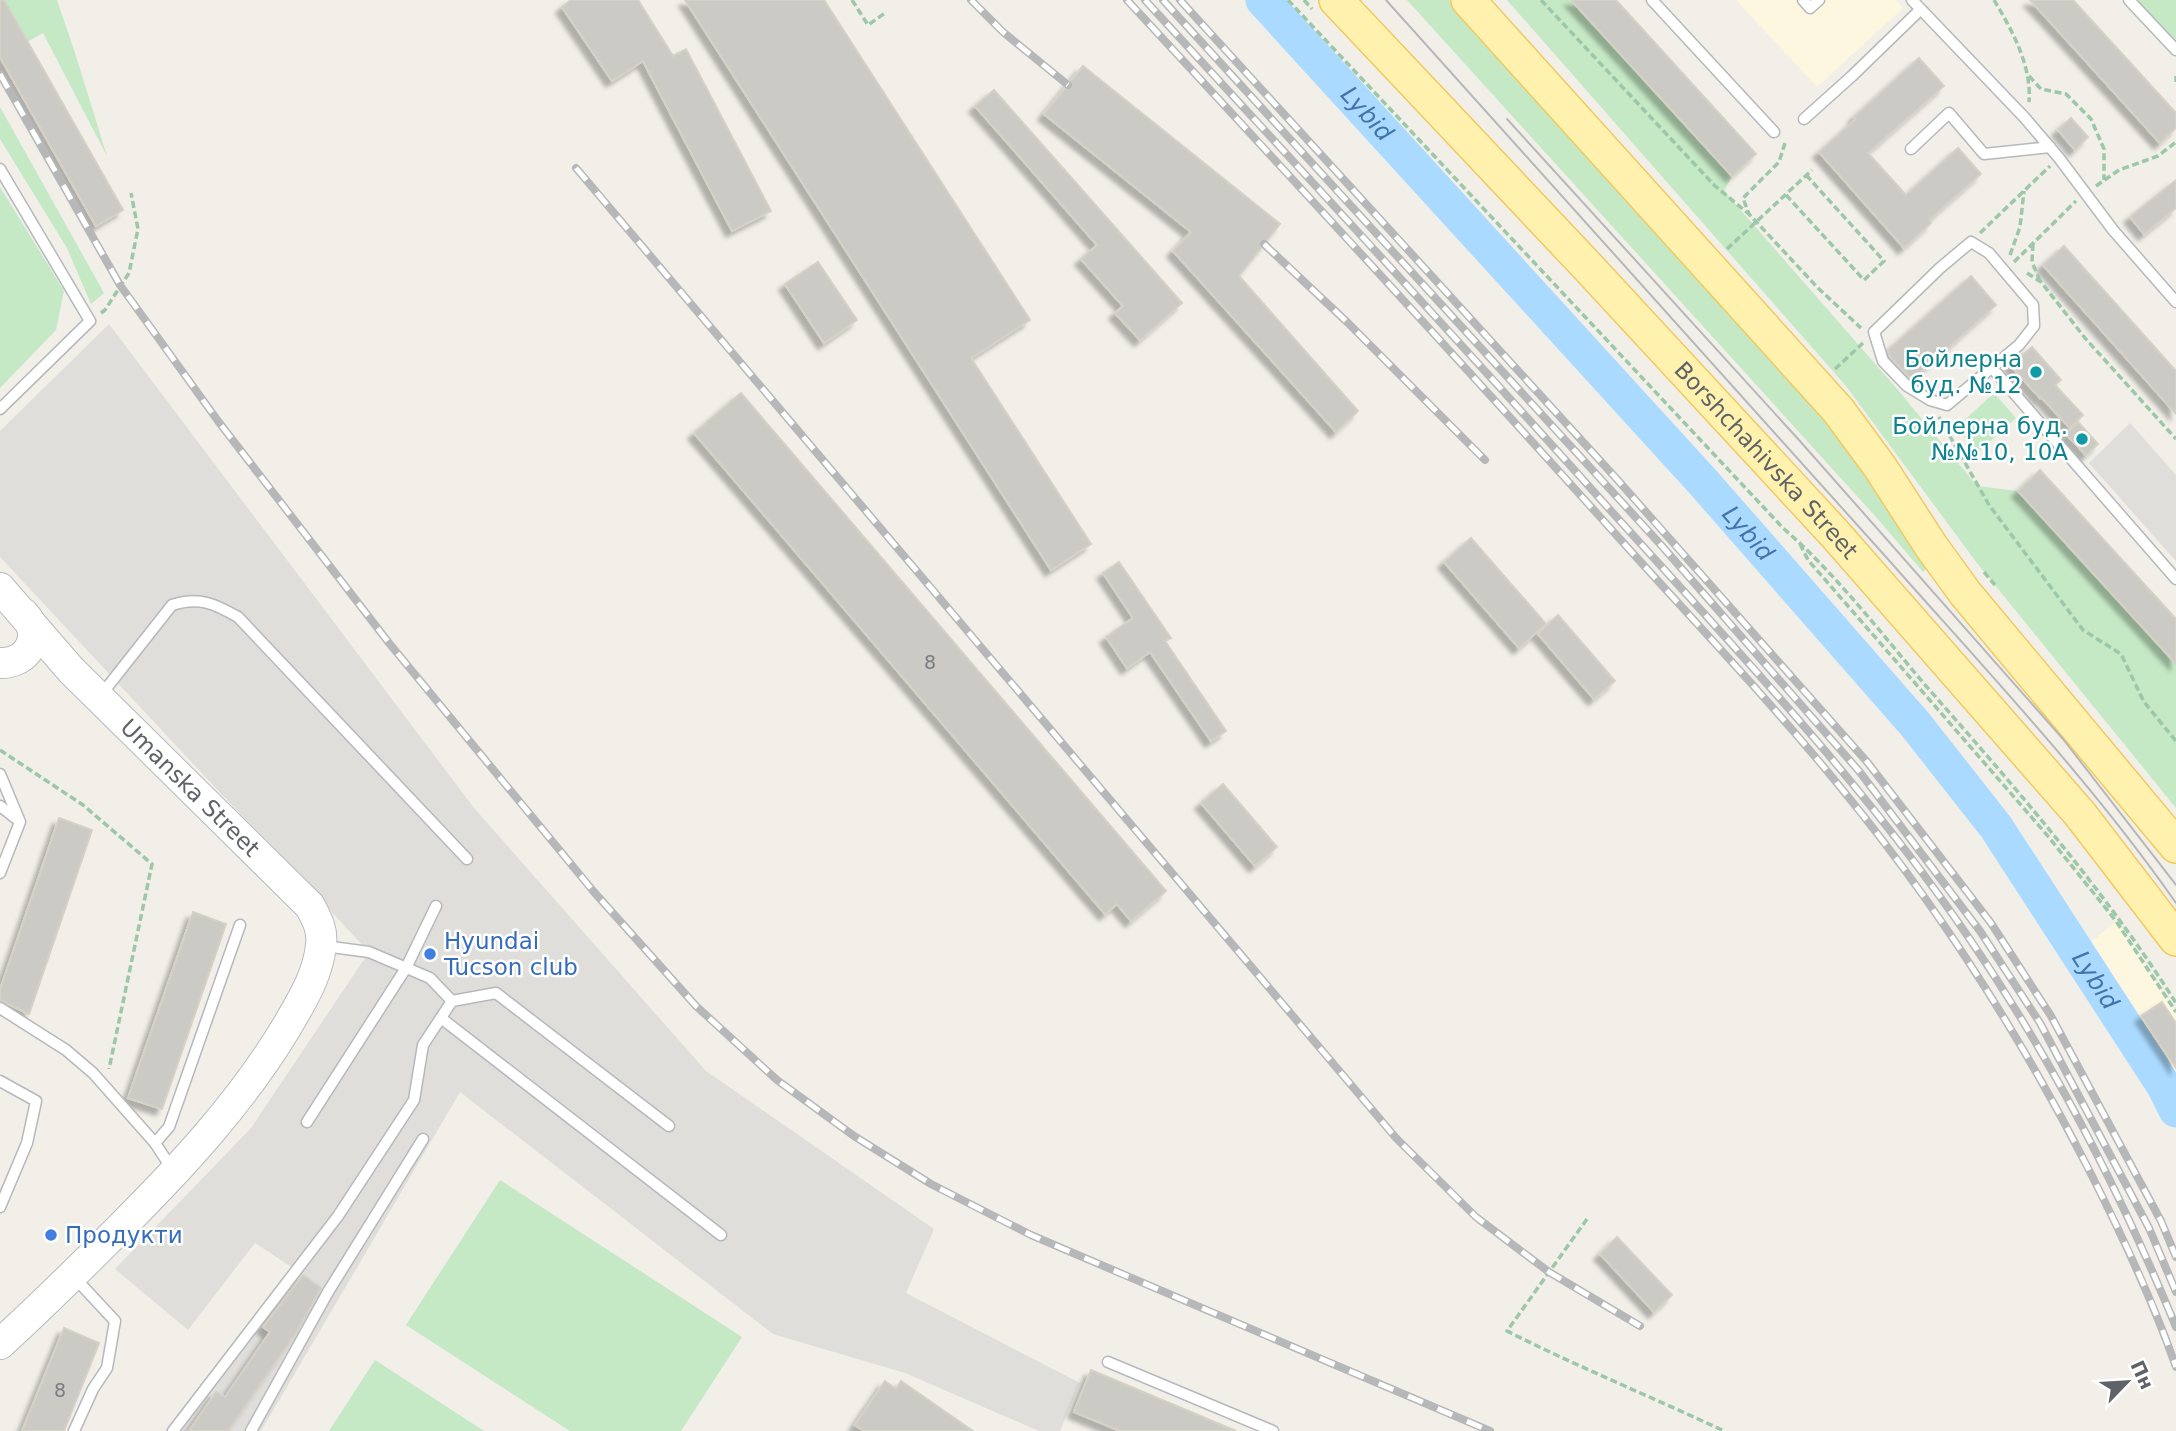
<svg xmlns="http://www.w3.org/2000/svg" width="2176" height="1431" font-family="'DejaVu Sans',sans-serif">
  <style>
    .commercial { fill: #fef7e0 }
    .industrial { fill: #e0deda }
    .green { fill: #c5e8c5 }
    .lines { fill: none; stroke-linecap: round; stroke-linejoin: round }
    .river { stroke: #aadaff; stroke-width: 35 }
    .building { fill: #cccac5; stroke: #d6d1c6; stroke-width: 2; filter: url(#shadow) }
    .lane-casing { stroke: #b5b8bc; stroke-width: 13 }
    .secondary-casing { stroke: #b6babf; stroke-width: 32 }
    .primary-casing { stroke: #f2c960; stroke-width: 36 }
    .path { stroke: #9cc7a9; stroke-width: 3.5; stroke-dasharray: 7 3.5; stroke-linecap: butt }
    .lane { stroke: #fff; stroke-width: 10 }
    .secondary { stroke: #fff; stroke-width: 30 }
    .primary { stroke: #fff2af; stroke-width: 33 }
    .tram { stroke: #b6b7b8; stroke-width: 2 }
    .rail-casing { stroke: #b6b7b8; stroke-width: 8 }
    .rail { stroke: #fff; stroke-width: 5; stroke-dasharray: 16; stroke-linecap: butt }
    .culture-dot { fill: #0f9aa8; stroke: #fff; stroke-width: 2.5 }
    .shop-dot { fill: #3f7fe0; stroke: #fff; stroke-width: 2.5 }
    .labels { text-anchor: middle; stroke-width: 5; stroke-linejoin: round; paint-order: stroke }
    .number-label { font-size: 19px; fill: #7a7d7f }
    .culture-label { font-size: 23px; fill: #0d838f; stroke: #fff; text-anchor: end }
    .street-label { font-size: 23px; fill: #5f6368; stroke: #fff }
    .shop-label { font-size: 23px; fill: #366cbe; stroke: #fff; text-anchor: start }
    .water-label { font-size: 24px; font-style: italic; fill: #4174aa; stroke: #fff }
  </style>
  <defs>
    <filter id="shadow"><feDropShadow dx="-6" dy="6" stdDeviation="2" flood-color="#0004"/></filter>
  </defs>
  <rect width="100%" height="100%" fill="#f1efe8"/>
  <!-- commercial -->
  <g class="commercial">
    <path d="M1736 0H1896L1903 8 1817 87Z"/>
    <path d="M2116 921 2176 1013V1110L2164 1086 2078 953Z"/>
  </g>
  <!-- industrial -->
  <g class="industrial">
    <path d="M109 324 474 808 706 1071 934 1229 906 1293 1080 1383 1060 1431H1039L905 1373 773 1334 460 1092 261 1431H165L293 1268 255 1243 188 1330 115 1269 251 1128 369 952 0 557V431Z"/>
    <path d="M2130 423 2176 475V561L2089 463Z"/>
  </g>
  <!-- green -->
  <g class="green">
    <path d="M0 0H57L75 53 107 156 43 33 27 42Z"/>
    <path d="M1407 0H1449L1741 323 1850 452 1877 490 1927 568 1923 572 1877 518Z"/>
    <path d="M1507 0H1571L1732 176 1724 191 1898 390 1977 486 2018 491 2176 664V808L1977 563 1846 386Z"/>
    <path d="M2136 0H2176V43Z"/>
    <path d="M0 107 104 293 91 304 67 248 0 139Z"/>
    <path d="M0 187 64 291 56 330 0 388Z"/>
    <path d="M1994 393 2016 418 1978 452 1956 428Z"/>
    <path d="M500 1180 742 1337 681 1431H570L406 1325Z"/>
    <path d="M375 1360 484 1431H329Z"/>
  </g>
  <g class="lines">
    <!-- river -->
    <path class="river" id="s1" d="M1263 0 1703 482 1915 724 1996 827 2164 1086 2176 1110"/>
  </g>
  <!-- building -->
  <g class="building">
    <path d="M0 0H4L123 210 96 226 0 57Z"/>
    <path d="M571 0H638L673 56 686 49 771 211 732 231 643 61 612 81 562 7Z"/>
    <path d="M685 0H824L1030 320 971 358 1091 544 1051 570Z"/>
    <path d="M1571 0H1616L1756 154 1732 176Z"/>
    <path d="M2030 0H2073L2176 113V128L2160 143Z"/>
    <path d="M1919 58 1944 86 1868 153 1906 195 1958 148 1981 174 1929 220 1931 223 1904 248 1819 152 1856 119 1854 117Z"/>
    <path d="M1083 66 1280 224 1239 276 1358 411 1336 432 1173 251 1191 232 1044 114Z"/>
    <path d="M994 90 1182 303 1140 340 1115 313 1123 306 1081 259 1097 245 975 106Z"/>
    <path d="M2071 118 2088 137 2075 150 2058 130Z"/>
    <path d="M2176 180V208L2144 234 2130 217Z"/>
    <path d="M2064 246 2176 371V414L2043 265Z"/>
    <path d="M818 262 857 320 824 343 785 284Z"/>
    <path d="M1971 276 1996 305 1912 380 1890 357 1888 350Z"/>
    <path d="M2032 347 2061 380 2055 385 2083 415 2070 428 2041 397 2040 398 2010 365Z"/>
    <path d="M741 393 1166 891 1131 921 1117 904 1105 914 694 433Z"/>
    <path d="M2078 422 2098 444 2086 455 2066 434Z"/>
    <path d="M2040 470 2176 619V664L2018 491Z"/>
    <path d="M1471 538 1546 624 1519 648 1444 562Z"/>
    <path d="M1119 562 1171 638 1165 641 1226 731 1211 741 1150 652 1127 668 1106 637 1133 618 1103 573Z"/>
    <path d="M1558 615 1615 681 1594 699 1538 634Z"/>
    <path d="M1223 784 1277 847 1255 866 1201 803Z"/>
    <path d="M59 818 92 830 29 1014 0 1000V990Z"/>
    <path d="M193 912 226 924 162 1109 128 1098Z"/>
    <path d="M2162 1002 2176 1023V1068L2141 1016Z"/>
    <path d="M1617 1237 1672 1295 1654 1312 1600 1254Z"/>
    <path d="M303 1275 321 1288 296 1333 228 1431H189L216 1392 225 1397 270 1332 263 1327Z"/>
    <path d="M64 1328 99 1343 64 1431H22Z"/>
    <path d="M1091 1370 1236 1431H1120L1074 1412Z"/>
    <path d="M885 1381 896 1389 901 1381 973 1431H864L855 1425Z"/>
  </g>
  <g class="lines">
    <defs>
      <g id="lane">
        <path d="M1652 0 1774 132"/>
        <path d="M1803 0 1810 8 1819 0"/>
        <path d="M1912 0 2024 117 2059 158 2113 230 2176 302"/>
        <path d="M2129 0 2176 50"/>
        <path d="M1804 119 1852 76 1920 10"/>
        <path d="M1911 149 1949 113 1984 154 2050 147"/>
        <path d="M0 169 90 321 0 409"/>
        <path d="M1971 242 1989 253 2033 305 2034 326 2019 345 1947 405 1930 400 1907 386 1883 361 1874 332 1940 268Z"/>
        <path d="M1993 369 2176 579"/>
        <path d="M101 695 172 605C199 596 215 604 238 617L467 859"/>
        <path d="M0 774 20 822 0 873"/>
        <path d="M0 806 18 820"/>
        <path d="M324 946 369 952 430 978 452 1001"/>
        <path d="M0 1008 66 1050 93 1073 155 1143"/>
        <path d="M441 1018 721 1235"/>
        <path d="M0 1081 36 1101 27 1143 0 1207"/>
        <path d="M307 1122 406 968 436 906"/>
        <path d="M172 1169 155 1143 169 1127 240 925"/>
        <path d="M74 1277 115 1321 107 1368 93 1389 74 1431"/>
        <path d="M1108 1362 1273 1431"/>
        <path d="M173 1431 338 1216 414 1100 423 1045 452 1001 496 993 669 1126"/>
        <path d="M251 1431 328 1292 423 1139"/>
      </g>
      <g id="secondary">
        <path id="s2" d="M0 588 71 670 310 906C317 919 323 930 321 945 318 976 301 1002 286 1028 240 1104 181 1167 119 1229 80 1268 41 1307 0 1344"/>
        <path d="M0 663C28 664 44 636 24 614"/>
      </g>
      <g id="primary">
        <path id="s3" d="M1336 0 1588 267 1835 534 2080 814 2176 939"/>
        <path d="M1468 0 1838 410 1880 467 1931 546 1965 593 2176 846"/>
      </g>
    </defs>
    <!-- lane casing -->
    <use href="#lane" class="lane-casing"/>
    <!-- secondary casing -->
    <use href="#secondary" class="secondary-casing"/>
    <!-- primary casing -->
    <use href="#primary" class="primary-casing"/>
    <!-- path -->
    <g class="path">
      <path d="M852 0 868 25 885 13"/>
      <path d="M1288 0 1783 528C1836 574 1881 633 1926 686 2015 787 2104 889 2176 1003"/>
      <path d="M1304 0 1312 9"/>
      <path d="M1541 0 1715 186 1749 214"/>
      <path d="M1994 0C2012 30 2032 66 2029 102"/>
      <path d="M2029 76 2041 89 2066 94 2091 119 2104 149V180"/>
      <path d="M2176 76V82"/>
      <path d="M1785 143 1779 162 1743 198 1749 214 1818 288 1861 328"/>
      <path d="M2096 186 2119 170 2158 156 2176 142"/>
      <path d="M1786 195 1864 280 1884 261 1807 176"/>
      <path d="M1980 233 2050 166"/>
      <path d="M2033 244 2032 262 2040 281"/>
      <path d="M1727 249 1812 170"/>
      <path d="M2010 255 2020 227 2024 191"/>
      <path d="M2014 262 2076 201"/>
      <path d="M2027 273 2041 282 2085 338 2176 439"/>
      <path d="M101 313 105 310 129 273 138 229 131 193"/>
      <path d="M1835 369 1863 343"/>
      <path d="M1939 417 1989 505 2083 630 2121 654 2144 702 2176 741"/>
      <path d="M1800 544 1808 560 2047 835 2116 921 2176 1012"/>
      <path d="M1984 572 1995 585"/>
      <path d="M0 750 83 805 152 864 109 1069"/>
      <path d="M1587 1219 1507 1331C1578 1367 1652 1397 1724 1431"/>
    </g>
    <!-- lane -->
    <use href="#lane" class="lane"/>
    <!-- secondary -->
    <use href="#secondary" class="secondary"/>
    <!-- primary -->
    <use href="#primary" class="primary"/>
    <!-- tram -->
    <g class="tram">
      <path d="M1386 0C1553 185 1720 370 1886 557 1984 668 2091 781 2176 903"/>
      <path d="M1507 119 1799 440 2063 739 2176 885"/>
    </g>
    <defs>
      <g id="rail">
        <path d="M971 0 1003 32 1068 85"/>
        <path d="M1127 0C1289 175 1450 350 1610 528 1687 614 1768 698 1841 788 1937 905 2019 1033 2088 1168 2121 1233 2152 1298 2176 1367"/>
        <path d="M1145 0C1298 167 1452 333 1603 502 1730 643 1862 781 1969 938 2052 1059 2120 1191 2176 1327"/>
        <path d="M1163 0 1661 545 1859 771 1980 931 2040 1023 2149 1228 2176 1292"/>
        <path d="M1180 0 1615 477 1868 763 1991 923 2051 1016 2161 1221 2176 1257"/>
        <path d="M0 74 120 285 218 421 389 643 594 892 696 1006 777 1080 854 1136 931 1184 1031 1235 1490 1431"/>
        <path d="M576 168 1396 1138 1476 1217 1549 1272 1640 1326"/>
        <path d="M1264 244 1347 322 1485 460"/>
      </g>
    </defs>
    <!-- rail casing -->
    <use href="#rail" class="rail-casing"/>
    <!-- rail -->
    <use href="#rail" class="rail"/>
  </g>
  <!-- markers -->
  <g class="culture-dot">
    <circle cx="2036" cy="372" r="7"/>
    <circle cx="2082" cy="439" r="7"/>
  </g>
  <g class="shop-dot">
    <circle cx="430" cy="954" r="7"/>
    <circle cx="51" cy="1235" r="7"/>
  </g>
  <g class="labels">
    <!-- number labels -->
    <g class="number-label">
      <text x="930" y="669">8</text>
      <text x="60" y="1397">8</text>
    </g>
    <!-- culture labels -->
    <g class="culture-label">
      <text x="2022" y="367">Бойлерна<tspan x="2022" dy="26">буд. №12</tspan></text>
      <text x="2068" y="434">Бойлерна буд.<tspan x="2068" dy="26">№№10, 10А</tspan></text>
    </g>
    <!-- street labels -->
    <g class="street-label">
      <text dy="8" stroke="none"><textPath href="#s3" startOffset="630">Borshchahivska Street</textPath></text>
      <text dy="8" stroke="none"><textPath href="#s2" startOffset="276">Umanska Street</textPath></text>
    </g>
    <!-- shop labels -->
    <g class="shop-label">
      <text x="444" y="949">Hyundai<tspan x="444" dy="26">Tucson club</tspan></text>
      <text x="65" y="1243">Продукти</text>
    </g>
    <!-- water labels -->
    <g class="water-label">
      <text dy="8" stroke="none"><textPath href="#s1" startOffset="154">Lybid</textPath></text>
      <text dy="8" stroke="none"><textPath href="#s1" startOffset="721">Lybid</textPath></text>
      <text dy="8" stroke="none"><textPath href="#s1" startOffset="1288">Lybid</textPath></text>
    </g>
  </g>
  <!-- north arrow -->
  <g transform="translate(2127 1382) rotate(65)" stroke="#ffffff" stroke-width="5" paint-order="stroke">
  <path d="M0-5L12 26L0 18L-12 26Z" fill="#5f6368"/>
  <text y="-10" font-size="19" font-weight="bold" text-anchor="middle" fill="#5f6368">Пн</text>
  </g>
</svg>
